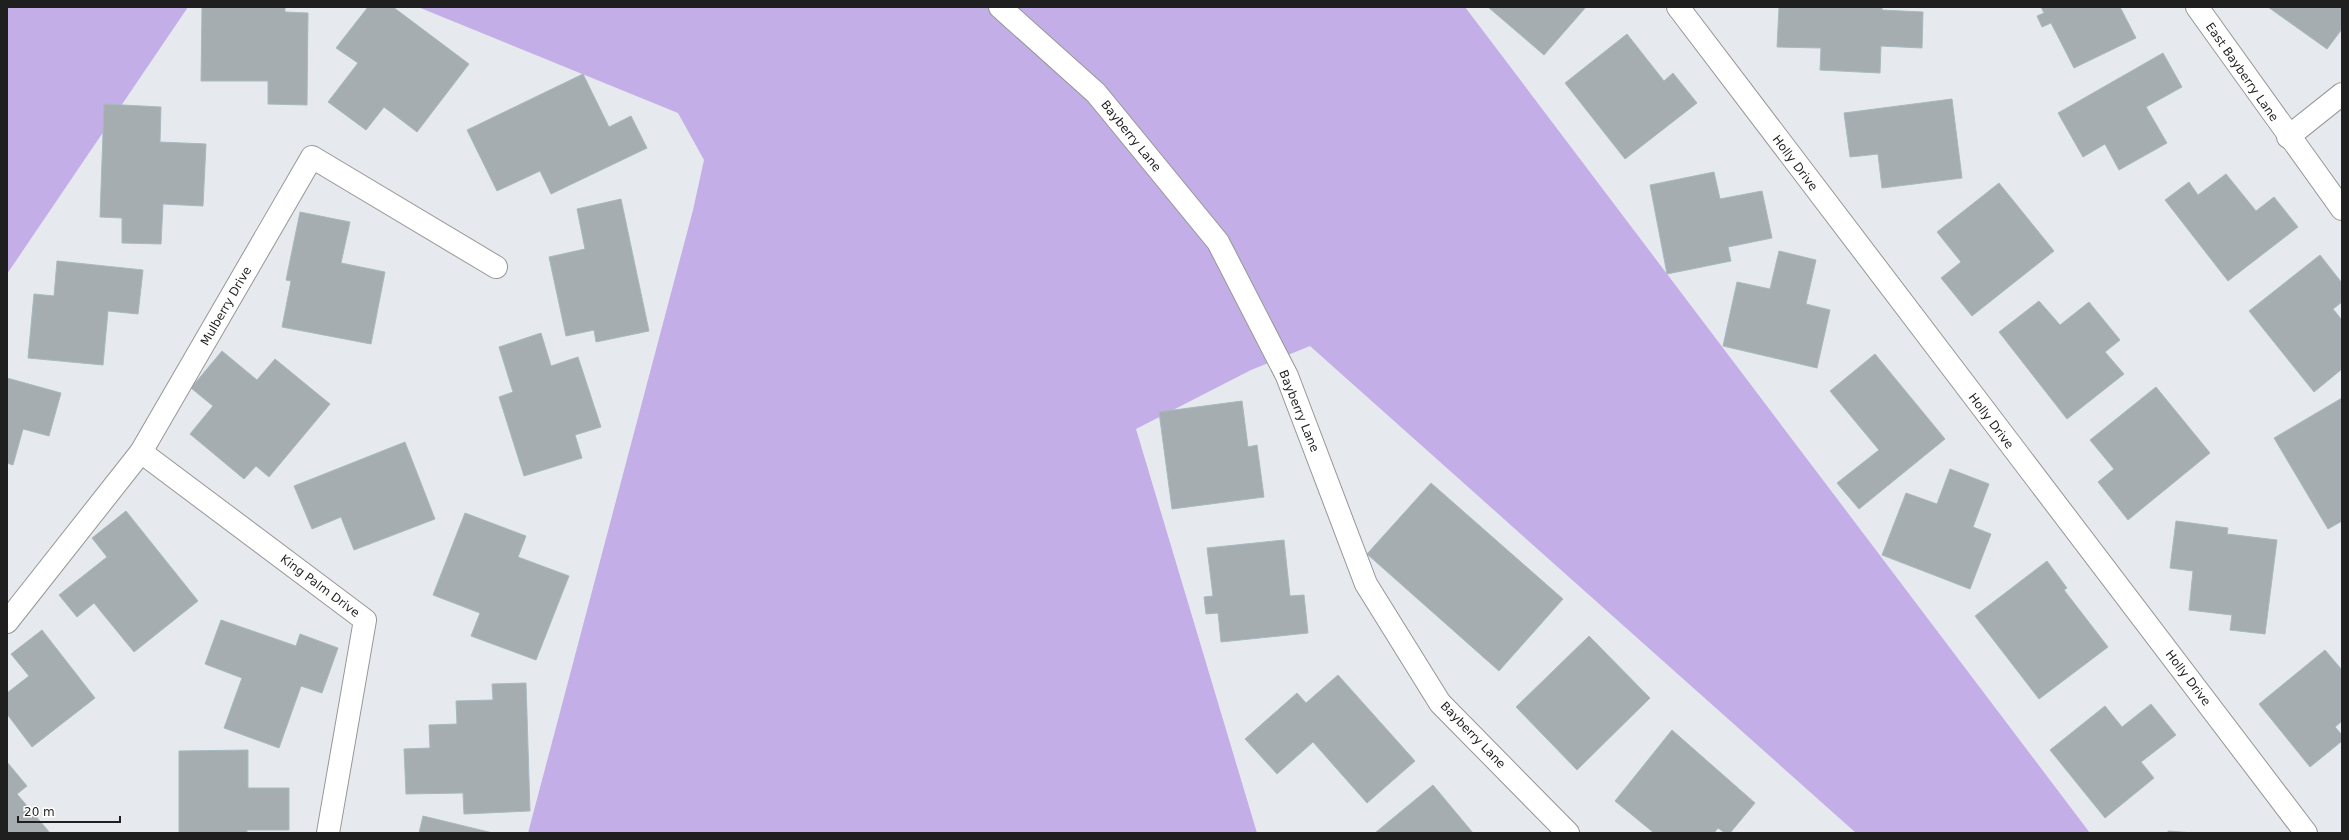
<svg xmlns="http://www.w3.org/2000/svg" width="2349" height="840" font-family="'DejaVu Sans',sans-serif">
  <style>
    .grass { fill: #c3aee7 }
    .building { fill: #a5adb1; stroke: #a8b9c0 }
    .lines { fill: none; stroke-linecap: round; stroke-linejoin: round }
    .minor-casing { stroke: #969696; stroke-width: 24 }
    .minor { stroke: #fff; stroke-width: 22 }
    .labels { text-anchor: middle; stroke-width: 3.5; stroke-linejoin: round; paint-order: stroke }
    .street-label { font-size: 12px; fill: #1f1f1f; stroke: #fff }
  </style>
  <rect width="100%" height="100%" fill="#e6eaef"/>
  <!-- grass -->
  <g class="grass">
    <path d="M7 7H188L7 274Z"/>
    <path d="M418 7H1465L2090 833H1856L1310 346 1251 370 1136 429 1257 833H528L693 210 704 160 678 113Z"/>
  </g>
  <!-- building -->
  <g class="building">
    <path d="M202 7H285V12L308 13 307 105 268 104V81H201Z"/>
    <path d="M368 7H393L469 64 417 132 384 107 366 130 328 102 358 63 336 48Z"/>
    <path d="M1488 7H1586L1544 55Z"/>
    <path d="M1779 7H1882V10L1923 12 1922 48 1881 46 1880 73 1820 70 1821 48 1777 47Z"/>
    <path d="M2041 7H2120L2136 38 2074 68 2051 23 2042 27 2037 16 2044 13Z"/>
    <path d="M2268 7H2342V29L2327 49Z"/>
    <path d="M1627 34 1664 81 1673 73 1697 103 1625 159 1565 83Z"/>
    <path d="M2163 53 2182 87 2146 107 2167 143 2119 170 2105 144 2083 157 2058 113Z"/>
    <path d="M583 74 609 127 631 116 647 148 551 194 540 171 497 191 467 130Z"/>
    <path d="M1952 99 1962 178 1882 188 1878 154 1850 157 1844 113Z"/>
    <path d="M104 104 161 107 160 142 206 144 203 206 163 204 161 244 122 243V218L100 217Z"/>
    <path d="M1714 172 1720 199 1762 191 1772 238 1728 247 1731 261 1667 274 1650 185Z"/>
    <path d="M2226 174 2256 211 2274 197 2298 227 2228 281 2165 200 2189 182 2198 195Z"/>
    <path d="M1999 183 2054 251 1972 316 1941 278 1961 262 1937 232Z"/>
    <path d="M621 199 649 331 596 342 594 330 566 336 549 257 585 249 577 209Z"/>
    <path d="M300 212 350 222 341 263 385 272 371 344 282 327 291 281 286 280Z"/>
    <path d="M1779 251 1816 260 1806 304 1830 310 1817 368 1723 346 1737 282 1770 289Z"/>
    <path d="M2320 255 2342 283V302L2333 309 2342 320V369L2314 392 2249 311Z"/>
    <path d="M57 261 143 270 138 314 108 311 103 365 28 358 34 294 54 296Z"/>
    <path d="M2039 301 2060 325 2089 302 2120 340 2105 352 2124 374 2067 419 1999 332Z"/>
    <path d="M541 333 551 366 578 357 601 427 575 435 582 458 524 476 499 397 513 392 499 347Z"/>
    <path d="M222 351 257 380 275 359 330 404 269 477 256 466 244 479 190 434 213 406 191 388Z"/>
    <path d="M1875 354 1945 439 1859 509 1837 483 1879 450 1830 391Z"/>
    <path d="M7 378 61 393 49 436 23 429 13 465 7 463Z"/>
    <path d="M2156 387 2210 453 2128 520 2098 482 2114 469 2090 440Z"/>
    <path d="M2342 398V521L2328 529 2274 438Z"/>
    <path d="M1242 401 1248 447 1257 445 1264 497 1172 509 1159 412Z"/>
    <path d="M405 442 435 519 354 550 341 517 312 529 294 486Z"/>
    <path d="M1950 469 1989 484 1973 527 1991 534 1970 589 1882 555 1906 493 1937 504Z"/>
    <path d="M1431 483 1563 599 1499 671 1367 554Z"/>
    <path d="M126 511 198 601 134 652 94 603 77 617 59 595 107 557 92 538Z"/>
    <path d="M465 513 526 536 518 557 569 576 536 660 471 636 480 613 433 595Z"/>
    <path d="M2176 521 2228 528 2227 534 2277 540 2265 634 2230 630 2232 615 2189 610 2193 571 2170 568Z"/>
    <path d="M1284 540 1290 596 1304 595 1308 633 1221 642 1218 613 1206 614 1204 597 1213 596 1207 548Z"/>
    <path d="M2047 561 2067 588 2064 590 2108 647 2039 699 1975 616Z"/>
    <path d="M221 620 296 646 300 634 338 648 322 693 301 686 279 748 224 728 242 678 205 664Z"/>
    <path d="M42 630 95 698 32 747 7 714V693L29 676 11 654Z"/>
    <path d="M1589 636 1650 698 1577 770 1516 707Z"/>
    <path d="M2325 650 2342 670V721L2335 727 2342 735V741L2310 767 2259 704Z"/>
    <path d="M1338 675 1415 761 1367 803 1313 742 1277 774 1245 739 1297 693 1306 703Z"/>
    <path d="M526 683 530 811 464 814 463 793 406 794 404 749 430 748 429 725 457 724 456 701 493 700 492 684Z"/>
    <path d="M2151 704 2176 735 2141 762 2154 778 2105 818 2050 750 2105 706 2122 727Z"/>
    <path d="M1672 730 1755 803 1730 833H1725L1718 828 1714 833H1654L1615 801Z"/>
    <path d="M248 750V788H289V830H247V833H179V751Z"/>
    <path d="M7 762 27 786 17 794 50 833H7Z"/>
    <path d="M1433 785 1473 833H1375Z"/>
    <path d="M423 816 493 833H419Z"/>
    <path d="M2168 831 2194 833H2168Z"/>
  </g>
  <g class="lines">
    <defs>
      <g id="minor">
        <path d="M1000 7 1096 93 1218 242 1287 376 1366 584 1440 703 1568 833"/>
        <path d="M1678 7 2306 833"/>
        <path d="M2197 7 2342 209"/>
        <path d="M2288 137 2342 94"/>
        <path d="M141 452 365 620 328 833"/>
        <path d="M7 622 141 452 312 157 496 267"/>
      </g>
    </defs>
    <!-- minor casing -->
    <use href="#minor" class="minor-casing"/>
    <!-- minor -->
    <use href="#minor" class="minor"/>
  </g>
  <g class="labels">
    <!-- street labels -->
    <g class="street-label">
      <text transform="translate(2242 72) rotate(55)" y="4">East Bayberry Lane</text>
      <text transform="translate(1131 136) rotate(51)" y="4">Bayberry Lane</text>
      <text transform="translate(1795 163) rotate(53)" y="4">Holly Drive</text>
      <text transform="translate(226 306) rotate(-60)" y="4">Mulberry Drive</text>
      <text transform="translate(1299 411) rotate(68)" y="4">Bayberry Lane</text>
      <text transform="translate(1991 421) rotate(53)" y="4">Holly Drive</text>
      <text transform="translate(320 586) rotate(37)" y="4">King Palm Drive</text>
      <text transform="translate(2188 678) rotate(53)" y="4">Holly Drive</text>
      <text transform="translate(1473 735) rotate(46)" y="4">Bayberry Lane</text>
    </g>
  </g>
  <!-- border -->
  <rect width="2349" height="840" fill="none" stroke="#1f1f1f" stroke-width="16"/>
  <!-- scale -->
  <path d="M18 816v6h102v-6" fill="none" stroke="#1f1f1f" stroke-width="2"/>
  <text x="24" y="816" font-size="12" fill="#1f1f1f" stroke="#ffffff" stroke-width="3" paint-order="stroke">20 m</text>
</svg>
